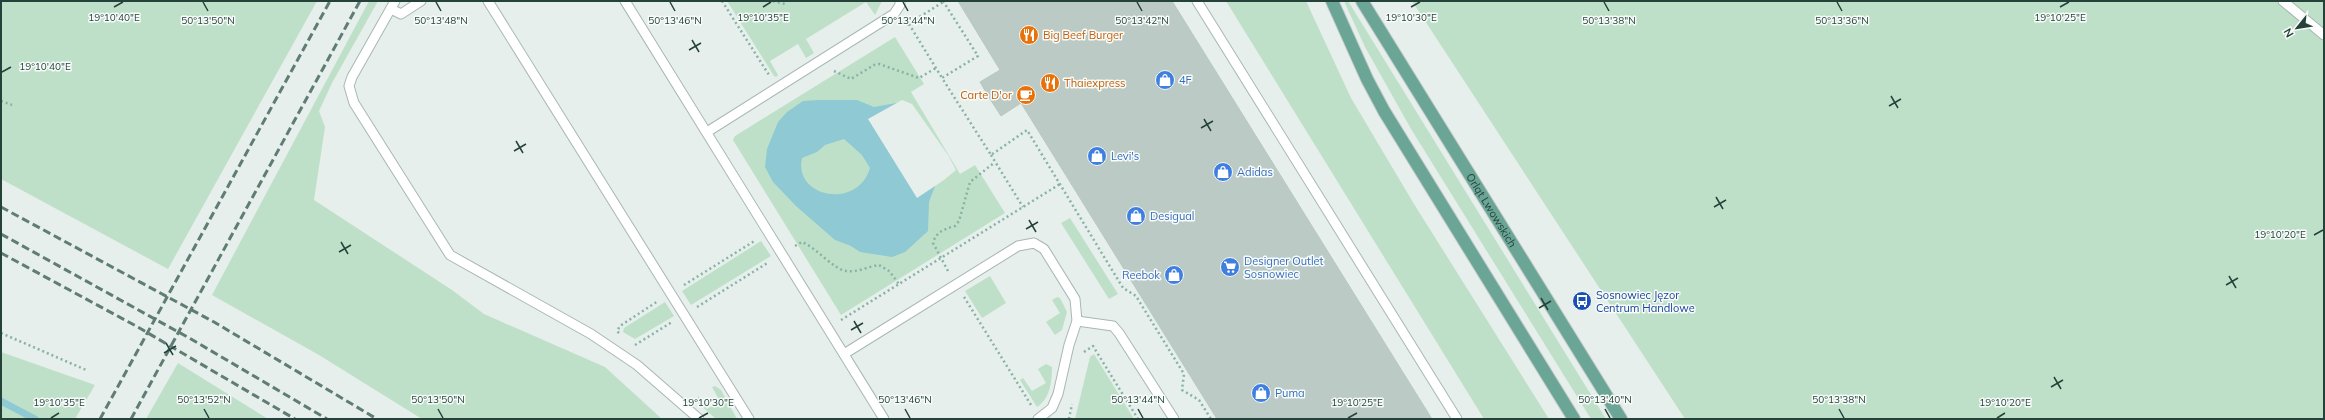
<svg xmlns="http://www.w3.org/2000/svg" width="2325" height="420" font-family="Mulish,sans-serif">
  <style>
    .green { fill: #bfe0c8 }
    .water { fill: #8ec9d4; fill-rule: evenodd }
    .pier { fill: #e6efeb }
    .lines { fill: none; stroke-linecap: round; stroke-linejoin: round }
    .stream { stroke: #8ec9d4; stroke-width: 7 }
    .building { fill: #bbcac4; stroke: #b8c9c2 }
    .service-casing { stroke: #a8b8b2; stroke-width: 11 }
    .primary-casing { stroke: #c2cac8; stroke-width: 14 }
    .path { stroke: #86b3a5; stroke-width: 2.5; stroke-dasharray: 2 3; stroke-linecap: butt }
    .service { stroke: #fff; stroke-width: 9 }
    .primary { stroke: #6aa596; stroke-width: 12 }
    .rail { stroke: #5f7d75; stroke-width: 3; stroke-dasharray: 8 4; stroke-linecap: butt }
    .ticks { fill: none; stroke: #24423a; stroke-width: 1.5 }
    .labels { text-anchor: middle; stroke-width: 3; stroke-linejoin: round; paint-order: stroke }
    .food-label { font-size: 11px; fill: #c56008; stroke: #f7fbf9; text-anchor: start }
    .shop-label { font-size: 11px; fill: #366cbe; stroke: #f7fbf9; text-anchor: start }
    .street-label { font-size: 11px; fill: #24423a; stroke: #f7fbf9 }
    .transit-label { font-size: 11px; fill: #164399; stroke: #f7fbf9; text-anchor: start }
    .ticks-label { font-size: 10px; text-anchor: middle; fill: #24423a; stroke: #f7fbf9; stroke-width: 3; stroke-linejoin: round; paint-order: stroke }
  </style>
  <rect width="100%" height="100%" fill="#e6efeb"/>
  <!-- green -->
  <g class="green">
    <path d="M1 1H317L168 269 1 179Z"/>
    <path d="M369 1H378L332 83 319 111 325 127 314 200 452 290 484 314 605 367 662 419H422L319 355 212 295Z"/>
    <path d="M727 1H882L875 15 866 2 806 39 814 53 806 58 798 44 770 61 778 75 776 77 774 76Z"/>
    <path d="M1226 1H1306L1351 98 1414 204 1549 419H1484Z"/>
    <path d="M1344 1H1348L1606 419H1591L1411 129 1365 47Z"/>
    <path d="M1412 1H2324V419H1685Z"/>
    <path d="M895 37 924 84 911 92 960 174 975 165 1005 213 841 315 733 140 735 136Z"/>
    <path d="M1070 218 1118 294 1109 299 1061 223Z"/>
    <path d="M761 241 771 256 691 305 682 291Z"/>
    <path d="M990 276 1006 303 982 318 965 291Z"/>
    <path d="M1057 297 1060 298 1067 312 1062 330 1055 335 1046 322 1060 313 1052 300Z"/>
    <path d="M665 302 674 316 635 339 623 332 624 328Z"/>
    <path d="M1 352 95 385 75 419H1Z"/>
    <path d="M1094 354 1134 419H1075L1090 357Z"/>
    <path d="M178 363 268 419H146Z"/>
    <path d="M1046 364 1052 367C1052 382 1050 399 1037 407L1020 380 1023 378 1032 391 1046 383 1038 369Z"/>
    <path d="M715 386 721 390 737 419H716L697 402 698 396 707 409 720 401 712 387Z"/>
  </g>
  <!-- water -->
  <path class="water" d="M818 100H857L874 107 902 102 935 186 929 202 928 231 905 252 892 257 860 252 851 246 835 240 796 206 773 182 765 167 767 149 778 122 787 112 803 101ZM844 139 862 155 870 168C858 210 793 198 802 158L817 152 825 145Z"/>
  <!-- pier -->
  <path class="pier" d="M902 100 912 104 948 155 956 170 944 180 917 198 868 119Z"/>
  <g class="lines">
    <!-- stream -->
    <path class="stream" d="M1 401 35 419"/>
  </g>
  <!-- building -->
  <path class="building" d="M958 1H1172L1432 419H1217L1021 103 1001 116 990 99 980 82 1000 70Z"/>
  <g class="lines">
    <defs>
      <g id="service">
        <path d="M395 1 352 77 349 86 354 103 450 255 591 334 637 365 699 419"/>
        <path d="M488 1 749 419"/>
        <path d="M625 1 884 419"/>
        <path d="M1197 1 1457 419"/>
        <path d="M2283 1 2324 35"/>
        <path d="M391 9 401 14 421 1"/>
        <path d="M707 132 894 14 900 5V1"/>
        <path d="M1077 321 1113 326 1119 333 1174 419"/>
        <path d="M844 354 1018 246 1034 243 1044 249 1075 299 1077 321 1069 345 1058 394 1052 408 1038 419"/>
      </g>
      <g id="primary">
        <path d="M1332 1 1367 79 1384 111 1574 419"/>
        <path id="s1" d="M1362 1 1621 419"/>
      </g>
    </defs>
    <!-- service casing -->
    <use href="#service" class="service-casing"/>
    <!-- primary casing -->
    <use href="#primary" class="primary-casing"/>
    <!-- path -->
    <g class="path">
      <path d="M722 1 769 75"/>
      <path d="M773 1 785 4V1"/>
      <path d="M943 1 978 56 942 78 991 155 1027 130 1123 288 1136 296 1184 374 1182 390 1199 400 1211 419"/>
      <path d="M909 24 942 78"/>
      <path d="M907 25 943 2"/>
      <path d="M834 71 851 79 874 65 879 64 919 78 936 68"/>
      <path d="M1 101 12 105"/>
      <path d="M991 155 1023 207"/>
      <path d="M795 246 802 242C817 248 833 269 846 271 857 273 869 266 879 265L889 271 899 284"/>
      <path d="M948 271 933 243C936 232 944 229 955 226L959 221 970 182 995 162"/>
      <path d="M684 285 756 240"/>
      <path d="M964 297 1031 405"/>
      <path d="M697 307 769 262"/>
      <path d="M841 320 1060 184"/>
      <path d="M1 333 86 370"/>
      <path d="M619 333 617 331 620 326 658 301"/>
      <path d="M635 345 672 322"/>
      <path d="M1084 352 1093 346 1138 419"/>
      <path d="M1069 419 1072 404"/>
    </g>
    <!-- service -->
    <use href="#service" class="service"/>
    <!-- primary -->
    <use href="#primary" class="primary"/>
    <!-- rail -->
    <g class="rail">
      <path d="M1 207 214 322 377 419"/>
      <path d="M1 234 191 339 327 419"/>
      <path d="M1 253 136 326 295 419"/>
      <path d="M100 419 330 1"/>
      <path d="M131 419 360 1"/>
    </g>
  </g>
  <!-- ticks -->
  <path class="ticks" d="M203 2 208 11M436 2 441 11M670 2 675 11M903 2 908 11M1137 2 1142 11M1604 2 1609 11M1837 2 1842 11M114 7 123 2M763 7 771 2M1411 7 1420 2M2060 7 2069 2M692 40 699 52M689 50 701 43M2 72 11 67M1891 96 1898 108M1889 106 1901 99M1204 119 1211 131M1201 128 1213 121M516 141 523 153M514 151 526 144M1716 197 1723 209M1714 207 1726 200M1029 220 1036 232M1026 229 1038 222M2314 235 2323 230M341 242 348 254M339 252 351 245M2229 276 2236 288M2226 285 2238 278M1541 298 1548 310M1539 308 1551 301M854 321 861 333M851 330 863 323M166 343 173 355M164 353 176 346M2054 377 2061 389M2051 387 2063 380M204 409 209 418M438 409 443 418M905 409 910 418M1138 409 1143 418M1605 409 1610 418M1839 409 1844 418M51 418 59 413M699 418 708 413M1348 418 1357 413M1997 418 2005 413"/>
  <!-- icons -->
  <defs>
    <symbol id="restaurant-disc" viewBox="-11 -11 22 22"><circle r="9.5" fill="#e8710a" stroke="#f7fbf9"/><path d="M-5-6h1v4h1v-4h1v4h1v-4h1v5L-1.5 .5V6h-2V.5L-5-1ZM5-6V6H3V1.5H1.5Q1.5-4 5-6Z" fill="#fff"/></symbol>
    <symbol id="shop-disc" viewBox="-11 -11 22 22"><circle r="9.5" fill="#3f7fe0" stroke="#f7fbf9"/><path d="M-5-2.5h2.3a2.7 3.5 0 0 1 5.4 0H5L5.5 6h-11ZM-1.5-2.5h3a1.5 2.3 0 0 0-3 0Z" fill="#fff"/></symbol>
    <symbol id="cafe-disc" viewBox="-11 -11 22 22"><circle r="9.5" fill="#e8710a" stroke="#f7fbf9"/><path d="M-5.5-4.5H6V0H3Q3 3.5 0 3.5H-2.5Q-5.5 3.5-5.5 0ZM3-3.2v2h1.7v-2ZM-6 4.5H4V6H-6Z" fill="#fff"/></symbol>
    <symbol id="supermarket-disc" viewBox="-11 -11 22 22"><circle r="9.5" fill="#3f7fe0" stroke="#f7fbf9"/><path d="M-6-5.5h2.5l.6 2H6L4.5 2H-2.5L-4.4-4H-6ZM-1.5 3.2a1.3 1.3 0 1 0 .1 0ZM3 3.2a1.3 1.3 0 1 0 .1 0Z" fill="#fff"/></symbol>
    <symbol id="bus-disc" viewBox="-11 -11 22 22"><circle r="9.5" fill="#1a4fb4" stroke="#f7fbf9"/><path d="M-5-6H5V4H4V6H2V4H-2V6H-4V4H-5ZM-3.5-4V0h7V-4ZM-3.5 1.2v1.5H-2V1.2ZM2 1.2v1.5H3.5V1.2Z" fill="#fff"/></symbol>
  </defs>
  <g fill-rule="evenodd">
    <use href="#restaurant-disc" x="1018" y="24" width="22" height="22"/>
    <use href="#shop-disc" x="1154" y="69" width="22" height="22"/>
    <use href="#restaurant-disc" x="1039" y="72" width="22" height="22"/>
    <use href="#cafe-disc" x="1015" y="84" width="22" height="22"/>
    <use href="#shop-disc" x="1086" y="145" width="22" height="22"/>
    <use href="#shop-disc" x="1212" y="161" width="22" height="22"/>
    <use href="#shop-disc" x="1125" y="205" width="22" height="22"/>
    <use href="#supermarket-disc" x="1219" y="256" width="22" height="22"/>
    <use href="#shop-disc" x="1163" y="264" width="22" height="22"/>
    <use href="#bus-disc" x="1571" y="290" width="22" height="22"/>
    <use href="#shop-disc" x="1250" y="382" width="22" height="22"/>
  </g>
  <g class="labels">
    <!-- food labels -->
    <g class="food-label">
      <text x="1043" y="39">Big Beef Burger</text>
      <text x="1064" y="87">Thaiexpress</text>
      <text x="1012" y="99" text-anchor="end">Carte D'or</text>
    </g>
    <!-- shop labels -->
    <g class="shop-label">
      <text x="1179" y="84">4F</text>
      <text x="1111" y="160">Levi's</text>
      <text x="1237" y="176">Adidas</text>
      <text x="1150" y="220">Desigual</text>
      <text x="1244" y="265">Designer Outlet<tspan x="1244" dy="13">Sosnowiec</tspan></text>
      <text x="1160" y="279" text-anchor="end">Reebok</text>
      <text x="1275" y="397">Puma</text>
    </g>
    <!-- street labels -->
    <g class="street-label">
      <text dy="4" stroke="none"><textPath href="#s1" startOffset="246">Orląt Lwowskich</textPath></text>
    </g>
    <!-- transit labels -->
    <g class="transit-label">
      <text x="1596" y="299">Sosnowiec Jęzor<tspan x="1596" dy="13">Centrum Handlowe</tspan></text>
    </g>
  </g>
  <g class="ticks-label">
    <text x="114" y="21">19°10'40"E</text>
    <text x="763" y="21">19°10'35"E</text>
    <text x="1411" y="21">19°10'30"E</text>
    <text x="2060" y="21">19°10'25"E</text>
    <text x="441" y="24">50°13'48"N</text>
    <text x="908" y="24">50°13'44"N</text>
    <text x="1142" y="24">50°13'42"N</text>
    <text x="208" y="24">50°13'50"N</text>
    <text x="675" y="24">50°13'46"N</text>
    <text x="1609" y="24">50°13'38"N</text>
    <text x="1842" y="24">50°13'36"N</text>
    <text x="45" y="70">19°10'40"E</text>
    <text x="2280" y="238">19°10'20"E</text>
    <text x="204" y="403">50°13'52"N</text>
    <text x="438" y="403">50°13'50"N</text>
    <text x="905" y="403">50°13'46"N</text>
    <text x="1138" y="403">50°13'44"N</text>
    <text x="1605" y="403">50°13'40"N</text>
    <text x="1839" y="403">50°13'38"N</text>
    <text x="59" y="406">19°10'35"E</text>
    <text x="708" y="406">19°10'30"E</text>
    <text x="1357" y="406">19°10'25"E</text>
    <text x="2005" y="406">19°10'20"E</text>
  </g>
  <!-- border -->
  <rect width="2325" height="420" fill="none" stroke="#24423a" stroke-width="4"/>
  <!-- north arrow -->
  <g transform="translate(2297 28) rotate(240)" stroke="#f7fbf9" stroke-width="3" paint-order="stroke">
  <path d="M0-3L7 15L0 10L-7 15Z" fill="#24423a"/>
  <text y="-6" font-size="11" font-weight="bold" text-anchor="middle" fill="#24423a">N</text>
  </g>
</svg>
